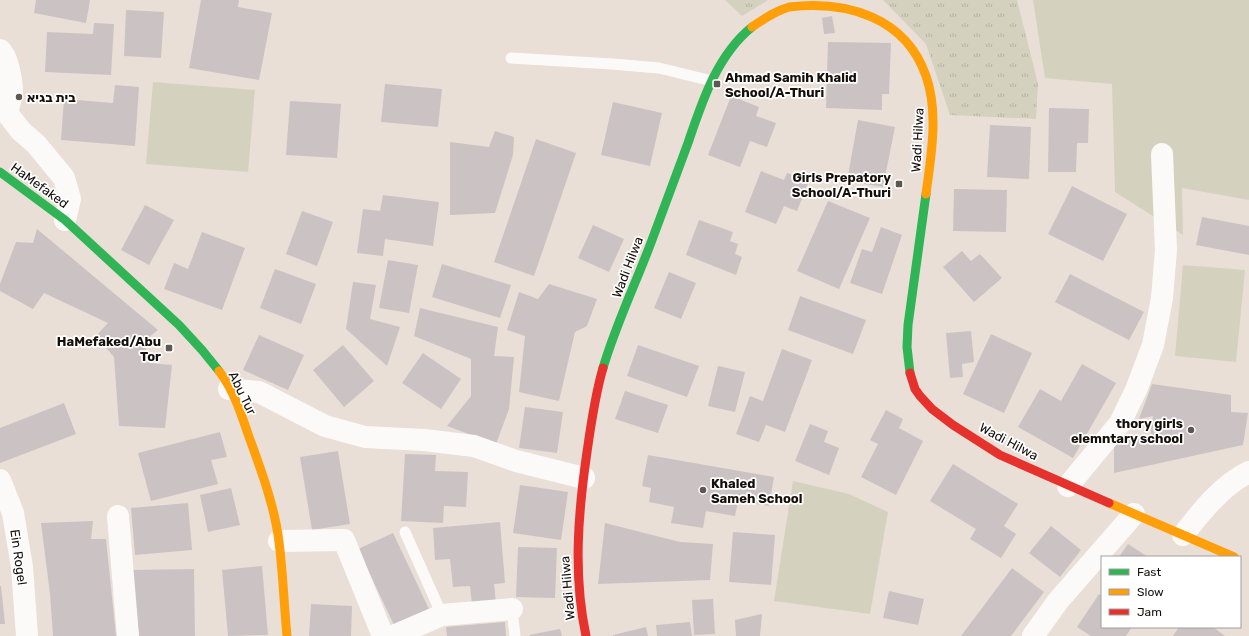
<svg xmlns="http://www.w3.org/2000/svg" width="1249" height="636" font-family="Rubik,'Noto Sans Hebrew',sans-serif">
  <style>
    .grass { fill: #d4d2bf }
    .park { fill: url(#park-tufts) }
    .building { fill: #cbc3c3 }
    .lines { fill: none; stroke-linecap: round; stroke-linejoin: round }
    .lane { stroke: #fcfaf9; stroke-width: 11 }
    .street { stroke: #fcfaf9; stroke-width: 22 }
    .fast { stroke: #30b455; stroke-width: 9 }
    .slow { stroke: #ff9f0a; stroke-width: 9 }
    .jam { stroke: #e5322d; stroke-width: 9 }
    .poi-dot { fill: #5f5851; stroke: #fff; stroke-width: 1.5 }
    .labels { text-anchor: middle; stroke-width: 3.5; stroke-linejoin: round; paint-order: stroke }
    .poi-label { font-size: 13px; font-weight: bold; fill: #150f0a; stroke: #fff; text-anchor: start }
    .street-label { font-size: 13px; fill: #150f0a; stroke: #fff }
  </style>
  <defs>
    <pattern id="park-tufts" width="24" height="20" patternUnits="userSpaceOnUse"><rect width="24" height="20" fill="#d4d2bf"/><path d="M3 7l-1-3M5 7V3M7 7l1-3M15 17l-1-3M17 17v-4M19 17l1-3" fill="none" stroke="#b5b3a3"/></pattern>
  </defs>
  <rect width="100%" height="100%" fill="#e9dfd6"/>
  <!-- grass -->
  <g class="grass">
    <path d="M1033 0H1249V200L1182 188 1183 235 1115 192 1112 84 1045 78Z"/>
    <path d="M153 82 255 90 248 172 146 164Z"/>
    <path d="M1183 265 1245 270 1236 362 1175 356Z"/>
    <path d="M793 481 849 494 888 512 870 614 774 601Z"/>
  </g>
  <!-- park -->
  <g class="park">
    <path d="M725 0H768L742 16Z"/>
    <path d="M883 0H1017L1038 84 1036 119 950 115 926 44Z"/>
  </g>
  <!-- building -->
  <g class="building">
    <path d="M36 0H90L86 23 34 13Z"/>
    <path d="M201 0H239L238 7 272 13 259 80 189 68Z"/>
    <path d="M126 10 164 12 161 58 124 56Z"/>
    <path d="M832 16 835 33 824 34 822 18Z"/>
    <path d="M94 23 114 24 111 75 45 72 47 32 93 34Z"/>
    <path d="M828 42 891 43 889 94H882V110L826 108Z"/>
    <path d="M385 84 442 89 438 127 381 122Z"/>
    <path d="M115 85 139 87 135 146 61 140 64 99 113 103Z"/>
    <path d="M731 96 759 107 756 116 776 123 767 147 750 141 740 167 708 155Z"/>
    <path d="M290 101 341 104 337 158 286 155Z"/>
    <path d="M613 102 662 113 650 166 601 155Z"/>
    <path d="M1049 108 1089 109 1088 143H1077L1076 172H1048Z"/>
    <path d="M858 120 895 127 883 187 847 181Z"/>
    <path d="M990 125 1031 127 1029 179 987 177Z"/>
    <path d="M495 131 514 137 513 155 495 213 450 215V142L489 147Z"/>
    <path d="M536 139 576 153 534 276 494 262Z"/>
    <path d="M761 171 784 180 787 173 809 181 797 211 784 206 776 224 745 212Z"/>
    <path d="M1072 186 1127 214 1103 261 1048 234Z"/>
    <path d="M954 189 1007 190 1006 232 953 231Z"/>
    <path d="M383 195 439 202 433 246 385 239 383 256 357 253 363 209 380 211Z"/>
    <path d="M828 201 870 218 839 289 797 271Z"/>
    <path d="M145 205 174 220 149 265 121 250Z"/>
    <path d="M302 211 333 222 317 266 286 254Z"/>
    <path d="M1202 217 1249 226V255L1196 245Z"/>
    <path d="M699 220 733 232 730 241 738 244 735 254 742 257 736 275 686 255Z"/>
    <path d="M593 225 624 239 609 272 578 258Z"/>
    <path d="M881 227 902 235 882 294 850 283 862 249 872 252Z"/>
    <path d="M37 229 158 330 144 341 149 363 172 365 165 428 119 426 114 357 96 336 108 323 44 293 33 309 0 291V284L16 242 33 243Z"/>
    <path d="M202 232 245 248 222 310 164 289 174 263 188 269Z"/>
    <path d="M962 251 971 261 980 254 1002 278 974 302 943 267Z"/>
    <path d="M388 260 418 265 409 313 379 308Z"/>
    <path d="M442 264 511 285 500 318 432 297Z"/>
    <path d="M275 269 316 284 301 324 260 308Z"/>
    <path d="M669 272 696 283 681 319 654 308Z"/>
    <path d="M1070 274 1144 312 1129 340 1055 302Z"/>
    <path d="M353 282 376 285 370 319 400 327 387 366 346 329Z"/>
    <path d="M549 284 597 299 587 326 575 332 559 401 519 392 525 336 507 330 519 292 538 299Z"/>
    <path d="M800 296 866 320 853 354 788 330Z"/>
    <path d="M420 308 498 327 494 356 514 357 509 409 496 444 447 426 471 396V359L414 336Z"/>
    <path d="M971 331 974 362 962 364 963 377 950 378 946 333Z"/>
    <path d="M991 334 1032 353 1004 413 963 394Z"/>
    <path d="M259 335 304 355 288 390 243 370Z"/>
    <path d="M343 345 374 381 344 407 313 370Z"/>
    <path d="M638 345 699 366 687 397 627 376Z"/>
    <path d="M782 349 812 360 785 432 766 425 759 442 736 434 750 396 763 401Z"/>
    <path d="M423 353 461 379 441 409 402 383Z"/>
    <path d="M1082 364 1116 383 1073 458 1018 427 1040 389 1061 401Z"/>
    <path d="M718 366 745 372 735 412 708 406Z"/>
    <path d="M1152 384 1231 395V412L1248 413 1243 445 1114 473V440L1150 437 1153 416 1139 419Z"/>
    <path d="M625 391 668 405 658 433 615 419Z"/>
    <path d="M64 403 76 434 0 463V428Z"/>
    <path d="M525 407 563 412 557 453 519 448Z"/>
    <path d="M886 410 903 419 899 428 923 441 896 495 861 477 878 444 870 440Z"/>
    <path d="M810 424 828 431 824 442 839 448 829 475 795 461Z"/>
    <path d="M220 432 227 457 211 460 218 484 151 501 138 453Z"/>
    <path d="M338 451 350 524 312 530 300 457Z"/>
    <path d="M405 454 436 455 435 471 468 472 466 507 444 506 443 523 401 521Z"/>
    <path d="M648 455 774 477 769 506 738 501 735 516 706 511 703 528 671 523 674 507 649 502 651 488 642 486Z"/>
    <path d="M953 464 1018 504 1004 526 1016 534 1001 558 970 539 976 529 930 501Z"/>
    <path d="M520 485 568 492 561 540 513 533Z"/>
    <path d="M231 488 240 525 208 532 200 495Z"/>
    <path d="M188 503 192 550 135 555 131 508Z"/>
    <path d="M93 521 91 539H106L116 636H53L50 594 41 523Z"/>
    <path d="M500 522 505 583 494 584 496 603 472 605 470 586 453 587 450 559 435 560 433 528Z"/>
    <path d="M605 523 680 542 713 544 710 580 598 584Z"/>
    <path d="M1051 526 1081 550 1060 577 1029 553Z"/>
    <path d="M733 532 775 535 771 585 729 582Z"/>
    <path d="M393 533 429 609 394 625 358 549Z"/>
    <path d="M1128 544 1148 557H1119Z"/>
    <path d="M518 547 557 548 555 598 516 597Z"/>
    <path d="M262 566 268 635 228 636 222 570Z"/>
    <path d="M1012 568 1044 592 1011 636H961Z"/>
    <path d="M194 569 195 636H139L132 570Z"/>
    <path d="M0 586H1L5 624H0Z"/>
    <path d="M889 591 924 599 918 625 883 618Z"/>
    <path d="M1099 594 1102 596V627H1132L1126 636H1091L1077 627Z"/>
    <path d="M713 599 715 634 694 635 692 600Z"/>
    <path d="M311 604 352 606 351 636H309Z"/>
    <path d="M762 614 760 636H736L735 620Z"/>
    <path d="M505 622 506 636H447L446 627Z"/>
    <path d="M690 622 692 636H657L656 625Z"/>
    <path d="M646 627 648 636H613V635Z"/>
    <path d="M1179 627H1213L1225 636H1173Z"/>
    <path d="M560 629 562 636H530L529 635Z"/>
  </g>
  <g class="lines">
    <!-- lane -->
    <g class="lane">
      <path d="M511 58 612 64 659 68 712 81"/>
      <path d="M405 532 442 615"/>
      <path d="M512 609 515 636"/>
    </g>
    <!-- street -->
    <g class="street">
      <path d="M0 50C8 56 12 82 12 93 11 99 9 106 7 112"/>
      <path d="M0 94 7 113 21 131 36 144 64 178 70 199 65 220"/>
      <path d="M229 389 259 392 325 426 365 437 424 440 474 446 516 461 584 478"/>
      <path d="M0 480 13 513 22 567 27 636"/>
      <path d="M1068 486 1120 423 1136 390 1153 345 1162 298 1166 250 1162 154"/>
      <path d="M118 516 128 636"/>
      <path d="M1183 535C1201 512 1222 485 1249 472"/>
      <path d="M279 541 344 540 383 636"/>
      <path d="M393 636 442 615 512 609"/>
      <path d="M1033 636 1058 601 1134 514"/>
    </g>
    <!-- fast -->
    <g class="fast">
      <path d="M0 172 65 220 179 325 202 350 219 371"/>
      <path d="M603 368C616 324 636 283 652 240 664 208 676 175 688 143 702 102 717 55 752 27"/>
      <path d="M910 373 907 347 908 325 926 194"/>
    </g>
    <!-- slow -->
    <g class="slow">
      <path d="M752 27C764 19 775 11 789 7 848 0 906 18 926 76 939 113 931 156 926 194"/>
      <path d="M219 371C233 389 241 413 248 434 260 467 275 507 279 542 283 573 284 605 287 636"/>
      <path d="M1109 503 1234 557"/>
    </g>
    <!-- jam -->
    <g class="jam">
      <path d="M910 373 915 389 920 396 932 409 953 425 1000 455 1109 503"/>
      <path d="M586 636C573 574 578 514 587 452 591 424 595 395 603 368"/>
    </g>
  </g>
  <!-- markers -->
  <g class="poi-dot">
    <rect x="713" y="80" width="8" height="8" rx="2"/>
    <circle cx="19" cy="97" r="4"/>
    <rect x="895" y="180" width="8" height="8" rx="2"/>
    <rect x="165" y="344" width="8" height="8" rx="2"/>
    <circle cx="1191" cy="430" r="4"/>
    <circle cx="703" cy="490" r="4"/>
  </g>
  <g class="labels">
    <!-- poi labels -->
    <g class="poi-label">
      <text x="725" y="82">Ahmad Samih Khalid<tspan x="725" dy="15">School/A-Thuri</tspan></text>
      <text x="27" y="102">בית בגיא</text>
      <text x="891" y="182" text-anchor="end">Girls Prepatory<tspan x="891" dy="15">School/A-Thuri</tspan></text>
      <text x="161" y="346" text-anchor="end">HaMefaked/Abu<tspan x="161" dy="15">Tor</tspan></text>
      <text x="1183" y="428" text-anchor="end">thory girls<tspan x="1183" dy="15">elemntary school</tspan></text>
      <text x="711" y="488">Khaled<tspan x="711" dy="15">Sameh School</tspan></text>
    </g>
    <!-- street labels -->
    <g class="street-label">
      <text transform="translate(917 140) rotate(-87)" y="5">Wadi Hilwa</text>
      <text transform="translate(40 185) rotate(36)" y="5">HaMefaked</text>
      <text transform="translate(627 267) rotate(-69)" y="5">Wadi Hilwa</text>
      <text transform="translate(243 393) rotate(64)" y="5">Abu Tur</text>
      <text transform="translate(1009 441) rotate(28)" y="5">Wadi Hilwa</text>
      <text transform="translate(19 557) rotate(82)" y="5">Ein Rogel</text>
      <text transform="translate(567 588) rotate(-95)" y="5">Wadi Hilwa</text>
    </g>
  </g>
  <!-- legend -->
  <rect x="1101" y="556" width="140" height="72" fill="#ffffff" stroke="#a19f9d"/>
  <rect x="1109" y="569" width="20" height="6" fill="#30b455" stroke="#a19f9d"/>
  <text x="1137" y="576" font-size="12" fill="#150f0a">Fast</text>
  <rect x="1109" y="589" width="20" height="6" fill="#ff9f0a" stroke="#a19f9d"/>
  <text x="1137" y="596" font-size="12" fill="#150f0a">Slow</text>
  <rect x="1109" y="609" width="20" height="6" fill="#e5322d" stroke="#a19f9d"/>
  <text x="1137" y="616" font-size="12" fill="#150f0a">Jam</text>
</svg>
